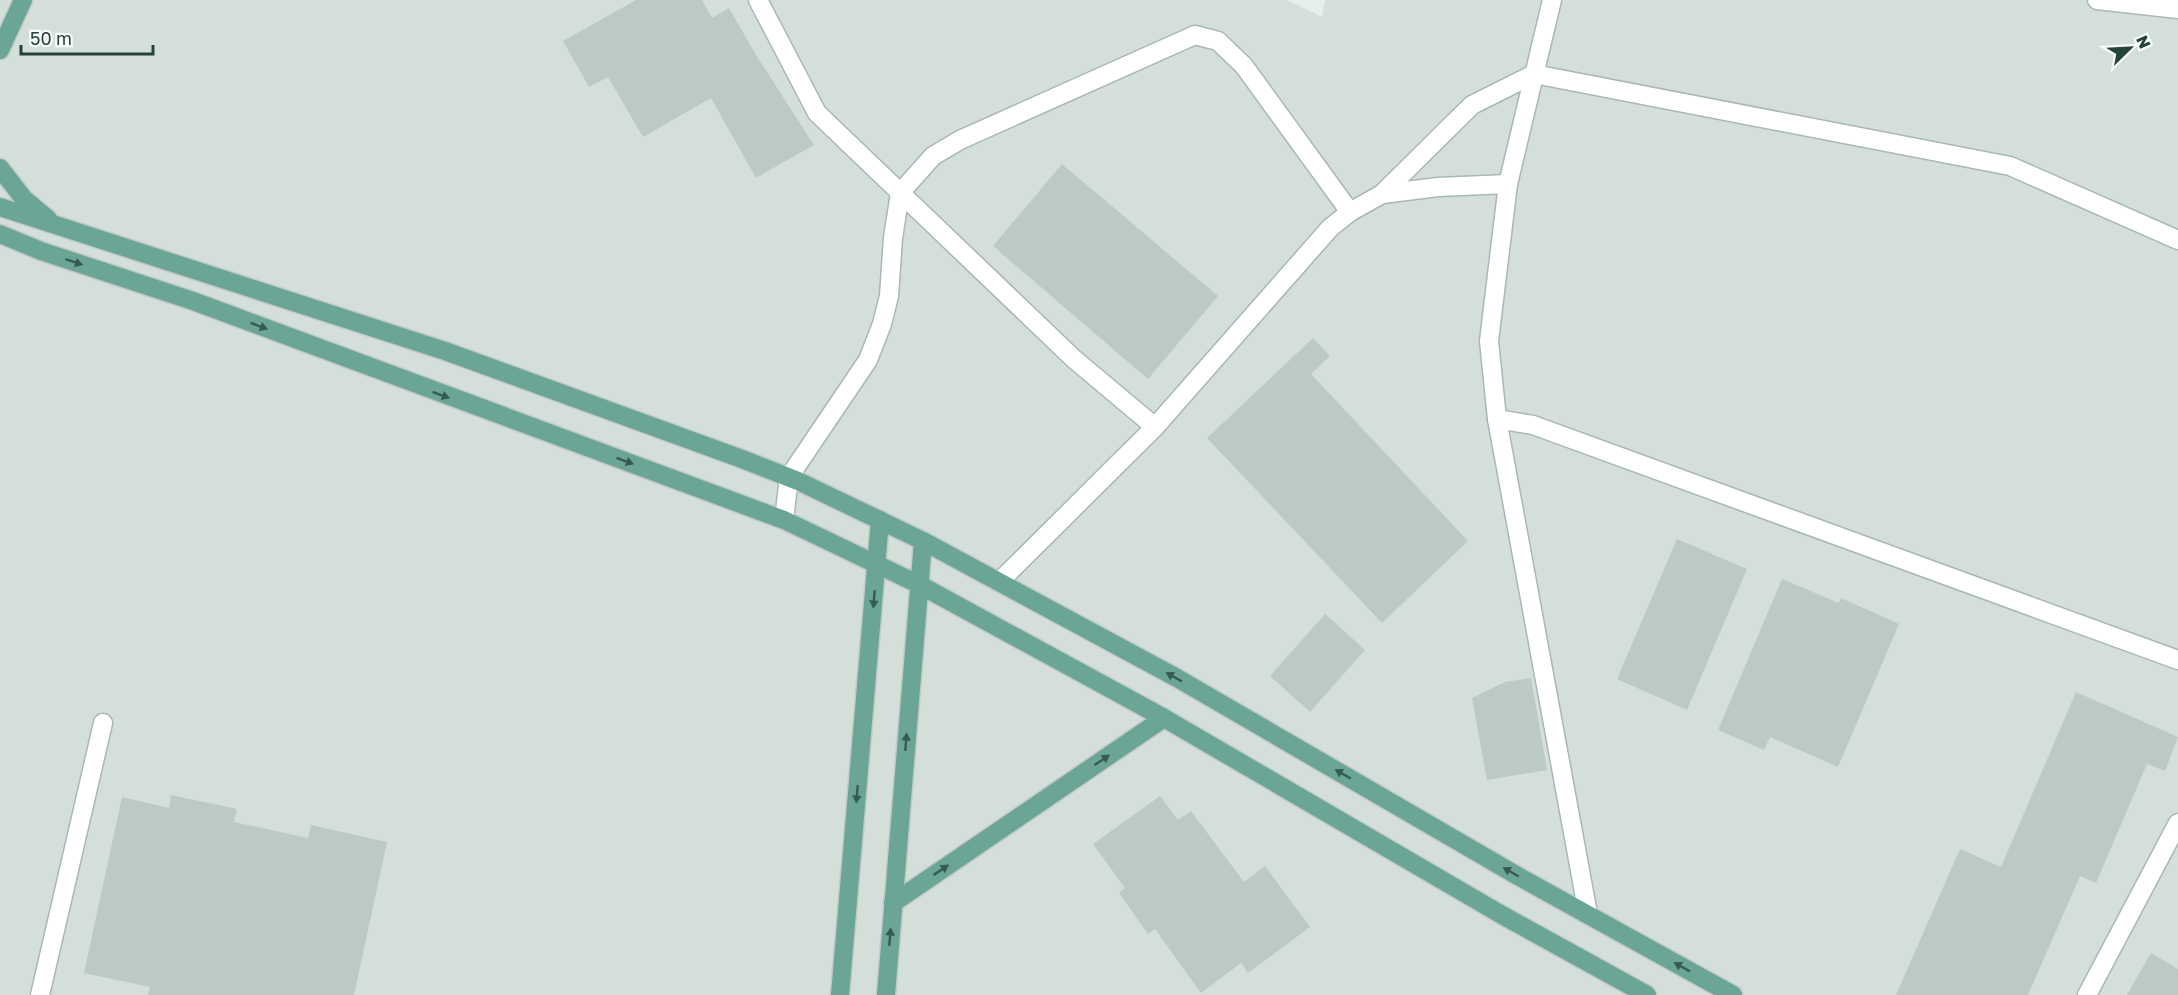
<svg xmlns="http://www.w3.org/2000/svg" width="2178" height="995" font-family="'Golos Text',sans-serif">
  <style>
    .built { fill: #d4dfda }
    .building { fill: #bbcac4 }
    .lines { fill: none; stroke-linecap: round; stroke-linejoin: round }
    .street-casing { stroke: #a8b8b2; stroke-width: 21 }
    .primary-casing { stroke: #c2cac8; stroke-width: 21 }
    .street { stroke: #fff; stroke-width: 18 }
    .primary { stroke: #6aa596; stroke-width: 18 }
    .oneway { fill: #365b51 }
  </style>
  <rect width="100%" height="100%" fill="#e6efeb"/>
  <!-- built -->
  <path class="built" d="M0 0H1287L1322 17 1325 0H2178V995H0Z"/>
  <!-- building -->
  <g class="building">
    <path d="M636 0H702L712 18 729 8 756 55 814 145 756 178 711 98 643 137 608 77 589 87 563 41Z"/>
    <path d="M1062 164 1218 296 1148 379 993 246Z"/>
    <path d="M1313 338 1330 356 1311 374 1468 541 1382 623 1207 438Z"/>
    <path d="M1677 539 1747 569 1687 710 1617 679Z"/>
    <path d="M1782 579 1839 603 1841 598 1899 624 1838 767 1770 737 1764 750 1718 730Z"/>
    <path d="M1325 614 1365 650 1310 712 1270 676Z"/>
    <path d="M1531 678 1547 770 1487 780 1472 698 1505 682Z"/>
    <path d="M2076 692 2178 737 2165 771 2147 764 2096 883 2080 876 2028 995H1896L1960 849 2001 867Z"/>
    <path d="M171 795 237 809 234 822 308 838 311 825 387 842 354 995H148L150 987 84 973 122 797 169 808Z"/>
    <path d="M1160 796 1178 820 1191 811 1244 882 1265 866 1310 927 1248 973 1241 963 1201 993 1155 929 1148 934 1119 893 1125 888 1093 844Z"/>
    <path d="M2151 953 2178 969V995H2127Z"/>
  </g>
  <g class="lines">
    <defs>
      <g id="street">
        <path d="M758 0 817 113 1074 359 1155 427"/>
        <path d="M2097 0 2178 9"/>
        <path d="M1508 184 1552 0"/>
        <path d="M1382 194 1472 105 1534 74 2010 166 2178 240"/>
        <path d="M1497 419 1533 425 2178 660"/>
        <path d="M784 520 789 477 868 360 882 324 889 296 893 238 900 193 933 156 960 140 1195 35 1218 41 1244 66 1350 212"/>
        <path d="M999 582 1155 427 1330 228 1350 212 1382 194 1438 187 1508 184 1489 341 1497 419 1588 914"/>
        <path d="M40 995 103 723"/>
        <path d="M2087 995 2178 823"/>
      </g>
      <g id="primary">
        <path d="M0 50 23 0"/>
        <path d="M0 168 24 199 48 219"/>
        <path d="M0 207 445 351 742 459 798 481 923 541 1177 678 1516 875 1733 995"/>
        <path d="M0 234 41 251 193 301 784 520 920 585 1164 718 1502 915 1647 995"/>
        <path d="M893 903 1164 718"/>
        <path d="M840 995 880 520"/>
        <path d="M886 995 923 541"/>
      </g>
    </defs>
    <!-- street casing -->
    <use href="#street" class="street-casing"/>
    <!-- primary casing -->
    <use href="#primary" class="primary-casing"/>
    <!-- street -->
    <use href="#street" class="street"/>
    <!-- primary -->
    <use href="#primary" class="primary"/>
  </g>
  <!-- one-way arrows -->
  <defs><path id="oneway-solid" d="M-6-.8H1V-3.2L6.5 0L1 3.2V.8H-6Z" transform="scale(1.5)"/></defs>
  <g class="oneway">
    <use href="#oneway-solid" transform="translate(74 262) rotate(18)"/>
    <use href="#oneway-solid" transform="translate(259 326) rotate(21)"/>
    <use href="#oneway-solid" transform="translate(441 395) rotate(20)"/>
    <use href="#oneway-solid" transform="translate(625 461) rotate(20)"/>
    <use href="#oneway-solid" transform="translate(874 599) rotate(95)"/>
    <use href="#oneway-solid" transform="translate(1174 677) rotate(-151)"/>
    <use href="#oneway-solid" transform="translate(906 742) rotate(-85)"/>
    <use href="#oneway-solid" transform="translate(1102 760) rotate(-34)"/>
    <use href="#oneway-solid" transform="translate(1343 774) rotate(-150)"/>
    <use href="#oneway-solid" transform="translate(857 794) rotate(95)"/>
    <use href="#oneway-solid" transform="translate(941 870) rotate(-34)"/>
    <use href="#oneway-solid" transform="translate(1511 872) rotate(-150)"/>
    <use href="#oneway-solid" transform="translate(890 937) rotate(-85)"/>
    <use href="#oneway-solid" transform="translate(1682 967) rotate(-151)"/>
  </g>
  <!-- north arrow -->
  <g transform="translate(2130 48) rotate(66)" stroke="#f7fbf9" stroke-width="4.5" paint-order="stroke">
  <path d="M0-4.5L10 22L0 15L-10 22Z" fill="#24423a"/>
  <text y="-9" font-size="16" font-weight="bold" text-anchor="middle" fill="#24423a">N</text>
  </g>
  <!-- scale -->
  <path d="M21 45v9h132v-9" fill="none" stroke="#24423a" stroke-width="3"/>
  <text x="30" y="45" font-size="18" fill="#24423a" stroke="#f7fbf9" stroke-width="4.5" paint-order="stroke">50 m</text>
</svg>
